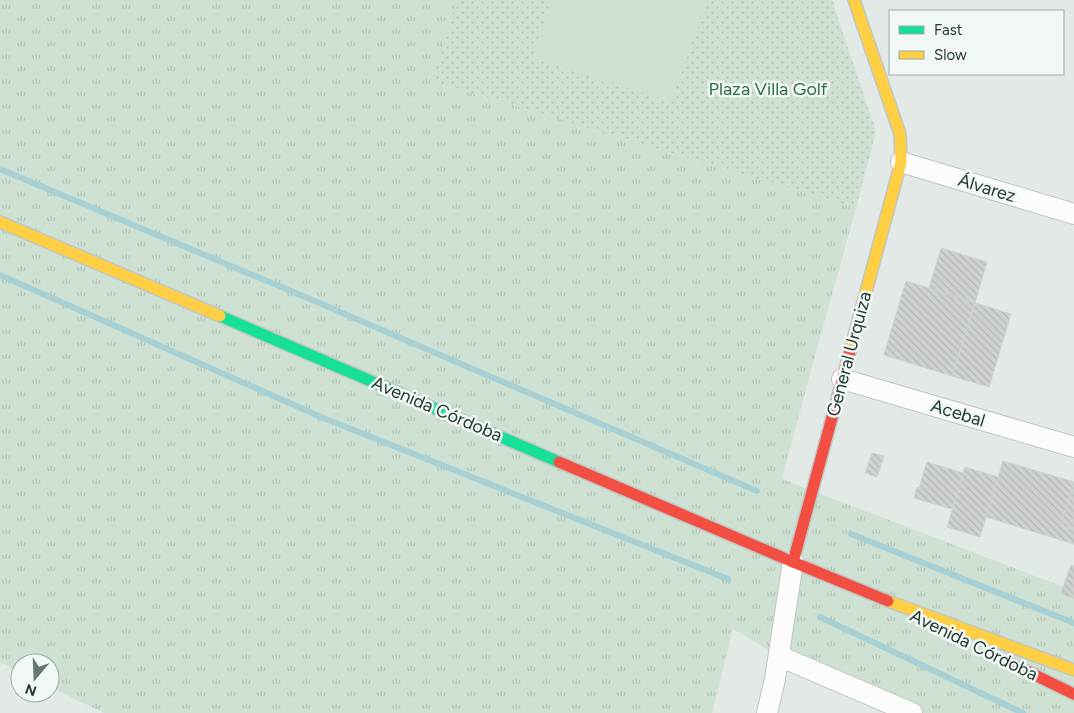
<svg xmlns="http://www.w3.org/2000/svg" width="1074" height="713" font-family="Figtree,sans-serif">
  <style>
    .grass { fill: url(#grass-tufts) }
    .park { fill: url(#park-dots) }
    .garden { fill: #cee1d2 }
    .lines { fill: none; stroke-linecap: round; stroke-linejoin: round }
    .stream { stroke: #a7d0d4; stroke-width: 6 }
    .building { fill: url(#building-back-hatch); stroke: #ccd2cf }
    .street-casing { stroke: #c0c5c3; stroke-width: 22 }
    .fast-casing { stroke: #c0c6c3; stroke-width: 14 }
    .slow-casing { stroke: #c0c6c3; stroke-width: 14 }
    .jam-casing { stroke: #c0c6c3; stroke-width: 14 }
    .street { stroke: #fbfcfb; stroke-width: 20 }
    .fast { stroke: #16e098; stroke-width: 11 }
    .slow { stroke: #ffcf43; stroke-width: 11 }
    .jam { stroke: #f24e42; stroke-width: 11 }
    .labels { text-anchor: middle; stroke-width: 5; stroke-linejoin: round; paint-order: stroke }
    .park-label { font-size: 18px; fill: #306d44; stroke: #f1f7f4 }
    .street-label { font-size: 18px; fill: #233a32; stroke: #f1f7f4 }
  </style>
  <defs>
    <pattern id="grass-tufts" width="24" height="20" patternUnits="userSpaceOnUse" patternTransform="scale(1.25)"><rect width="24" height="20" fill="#cee1d2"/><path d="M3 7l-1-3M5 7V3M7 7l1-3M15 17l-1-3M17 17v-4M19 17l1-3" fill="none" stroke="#b1c2b5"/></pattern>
    <pattern id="park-dots" width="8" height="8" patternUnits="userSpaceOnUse" patternTransform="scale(1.25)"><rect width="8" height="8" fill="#cee1d2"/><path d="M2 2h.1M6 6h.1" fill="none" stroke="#b1c2b5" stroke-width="1.8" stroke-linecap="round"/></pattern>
    <pattern id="building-back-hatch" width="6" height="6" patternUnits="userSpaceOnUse" patternTransform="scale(1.25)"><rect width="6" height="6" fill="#ced2d0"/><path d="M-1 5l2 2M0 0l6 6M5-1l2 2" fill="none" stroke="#b1b5b3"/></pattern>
  </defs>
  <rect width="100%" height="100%" fill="#e3e9e6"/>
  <!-- grass -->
  <path class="grass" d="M0 0H457L433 81 856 208 811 370 782 479 1074 591V713H912L779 656 733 629 712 713H104L50 687V663H20V672L0 662Z"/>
  <!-- park -->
  <path class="park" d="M457 0H832L876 132 856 208 432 81Z"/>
  <!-- garden -->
  <path class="garden" d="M552 0H708L671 102 532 57Z"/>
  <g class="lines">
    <!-- stream -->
    <g class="stream">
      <path d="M0 169 317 302 757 491"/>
      <path d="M0 275 321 417 728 579"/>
      <path d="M851 534 1074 623"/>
      <path d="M820 617 1023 713"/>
    </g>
  </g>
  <!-- building -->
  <g class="building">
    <path d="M941 248 987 262 975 303 929 288Z"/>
    <path d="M906 281 975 303 952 376 884 355Z"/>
    <path d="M975 303 1011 314 989 387 952 376Z"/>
    <path d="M872 453 884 456 877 477 865 473Z"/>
    <path d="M1003 461 1074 482 1061 526 1074 530V544L986 517Z"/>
    <path d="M927 462 963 473 952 509 914 498 917 487 919 488Z"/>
    <path d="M965 467 998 477 980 537 947 527Z"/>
    <path d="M1074 483V530L1061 526Z"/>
    <path d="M1071 565 1074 566V599L1061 593Z"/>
  </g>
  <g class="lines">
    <defs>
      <g id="street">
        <path d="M901 162 1074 214"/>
        <path d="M842 379 1074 447"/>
        <path d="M779 656 912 713"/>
        <path d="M767 713 775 679 793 562"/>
      </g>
      <path id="fast" d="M220 316 559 462"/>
      <g id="slow">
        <path d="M0 222 220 316"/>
        <path d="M850 351 901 162 900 134 854 0"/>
        <path d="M888 601 1074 670"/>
      </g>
      <g id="jam">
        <path d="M559 462 793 562 888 601"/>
        <path d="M793 562 850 351"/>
        <path d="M1010 663 1074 694"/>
      </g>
    </defs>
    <!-- street casing -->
    <use href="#street" class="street-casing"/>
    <!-- fast casing -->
    <use href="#fast" class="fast-casing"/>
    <!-- slow casing -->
    <use href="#slow" class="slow-casing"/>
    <!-- jam casing -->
    <use href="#jam" class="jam-casing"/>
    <!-- street -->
    <use href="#street" class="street"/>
    <!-- fast -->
    <use href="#fast" class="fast"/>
    <!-- slow -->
    <use href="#slow" class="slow"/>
    <!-- jam -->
    <use href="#jam" class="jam"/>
  </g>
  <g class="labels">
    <!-- park labels -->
    <g class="park-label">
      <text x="768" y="95">Plaza Villa Golf</text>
    </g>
    <!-- street labels -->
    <g class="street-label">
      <text transform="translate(987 188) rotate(17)" y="6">Álvarez</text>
      <text transform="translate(849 354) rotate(-75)" y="6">General Urquiza</text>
      <text transform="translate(437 409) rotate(23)" y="6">Avenida Córdoba</text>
      <text transform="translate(958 413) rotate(17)" y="6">Acebal</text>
      <text transform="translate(974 645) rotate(26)" y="6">Avenida Córdoba</text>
    </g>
  </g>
  <!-- legend -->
  <rect x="889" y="10" width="175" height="65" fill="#f1f7f4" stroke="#9faba6"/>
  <rect x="899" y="26" width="25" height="8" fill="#16e098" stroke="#9faba6"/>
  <text x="934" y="35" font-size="15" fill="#233a32">Fast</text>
  <rect x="899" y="51" width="25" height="8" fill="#ffcf43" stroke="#9faba6"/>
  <text x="934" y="60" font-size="15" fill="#233a32">Slow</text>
  <!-- north arrow -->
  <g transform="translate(35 678) rotate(199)"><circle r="24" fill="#f1f7f4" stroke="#9faba6"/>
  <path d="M0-4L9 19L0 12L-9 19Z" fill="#667771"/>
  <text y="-8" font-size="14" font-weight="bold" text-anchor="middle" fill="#233a32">N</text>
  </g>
</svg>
